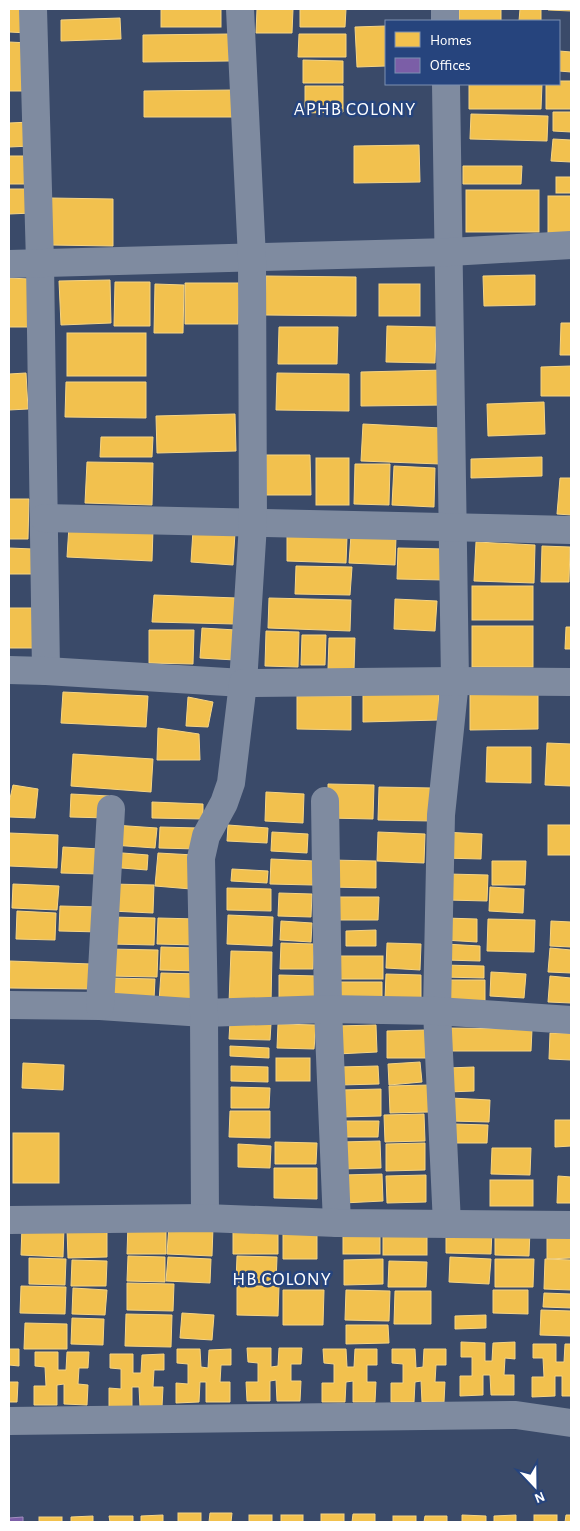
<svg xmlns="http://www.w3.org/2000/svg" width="580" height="1531" font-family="'Alegreya Sans',sans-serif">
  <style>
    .homes { fill: #f2c14e; stroke: #f6d483 }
    .offices { fill: #7b5ea7; stroke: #a38ec1 }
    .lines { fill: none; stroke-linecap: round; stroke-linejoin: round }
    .minor { stroke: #7f8ba0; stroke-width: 28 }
    .labels { text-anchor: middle; stroke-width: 5; stroke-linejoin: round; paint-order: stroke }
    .neighbourhood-label { font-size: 19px; letter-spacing: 1px; fill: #fff; stroke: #26447d }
  </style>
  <rect width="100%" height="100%" fill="#3a4a69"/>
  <!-- homes -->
  <g class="homes">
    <path d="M9 9H28V33L9 32Z"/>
    <rect x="161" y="9" width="60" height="18"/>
    <path d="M257 9H293L292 33H256Z"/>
    <path d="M300 9H346L345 27H300Z"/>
    <rect x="459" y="9" width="42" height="12"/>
    <path d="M520 9H541V21H519Z"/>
    <path d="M548 9H571V11L548 10Z"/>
    <path d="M120 18 121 39 61 41V20Z"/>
    <path d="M386 26V66L357 67 355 27Z"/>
    <path d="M229 34V61L143 62V35Z"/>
    <path d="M299 34H346V57H298Z"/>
    <path d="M9 42 29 43V91H9Z"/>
    <path d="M559 51 571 52V72L559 71Z"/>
    <path d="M303 60 343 61V83H303Z"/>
    <path d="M559 81H571V109H546V84H559Z"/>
    <path d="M469 84H542L541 109H469Z"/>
    <path d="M305 86H343V112L305 113Z"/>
    <path d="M234 90V117H144V91Z"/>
    <path d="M553 112H571V132L553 131Z"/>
    <path d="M471 114 548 116 547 141 470 139Z"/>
    <path d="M31 122 32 146 9 147V123Z"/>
    <path d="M553 139 571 140V162L551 161Z"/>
    <path d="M419 145 420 182 354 183V146Z"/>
    <rect x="9" y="156" width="23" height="28"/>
    <path d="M463 166H522L521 184H463Z"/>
    <rect x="556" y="177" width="15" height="16"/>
    <path d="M9 189H33V213L9 214Z"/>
    <rect x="466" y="190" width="73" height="42"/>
    <rect x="548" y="196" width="23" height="44"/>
    <path d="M51 198 113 199V246L50 245Z"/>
    <path d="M535 275V305L484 306 483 276Z"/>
    <path d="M266 276 356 277V316L265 315Z"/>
    <path d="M9 278 29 279 28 327H9Z"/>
    <path d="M110 280 111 323 61 325 59 281Z"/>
    <path d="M115 282H150V326H114Z"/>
    <path d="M185 283H239L238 324H185Z"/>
    <path d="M155 284 184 285 183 333H154Z"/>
    <rect x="379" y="284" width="41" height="32"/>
    <path d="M561 323H571V355H560Z"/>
    <path d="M387 326 436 327 435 363 386 362Z"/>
    <path d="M279 327H338L337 364H278Z"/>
    <rect x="67" y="333" width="79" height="43"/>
    <path d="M571 366V396H541V367Z"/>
    <path d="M445 370V405L361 406V372Z"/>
    <path d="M26 373 28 409 9 410V374Z"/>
    <path d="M277 373 349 374V411L276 410Z"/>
    <path d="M66 382H146V418L65 417Z"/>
    <path d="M544 402 545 434 488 436 487 404Z"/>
    <path d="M235 414 236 451 157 453 156 416Z"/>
    <path d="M363 424 441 428 440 464 361 461Z"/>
    <path d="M101 437H153L152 457H100Z"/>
    <path d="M266 455H310L311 495H266Z"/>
    <path d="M542 457V476L471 478V459Z"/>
    <rect x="316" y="458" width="33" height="47"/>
    <path d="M87 462 153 463 152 505 85 503Z"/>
    <path d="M355 464H390L389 505 354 504Z"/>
    <path d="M394 466 435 468 434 507 392 505Z"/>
    <path d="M560 478H571V515L557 514Z"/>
    <path d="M9 499H29L28 539H9Z"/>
    <path d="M69 526 153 529 152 561 67 557Z"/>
    <path d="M193 530 235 533 233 565 191 562Z"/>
    <path d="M287 535 347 537 346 563 287 561Z"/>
    <path d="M351 535 396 537 395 565 349 563Z"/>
    <path d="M476 542 535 545 534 583 474 581Z"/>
    <path d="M542 546 570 547 569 582H541Z"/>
    <path d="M9 548 33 549 32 574H9Z"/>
    <path d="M398 548 445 549 444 580 397 579Z"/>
    <path d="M296 566 352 567 350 595 295 594Z"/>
    <rect x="472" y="586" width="61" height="34"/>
    <path d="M154 595 237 598 235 624 152 622Z"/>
    <path d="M269 598 351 600 350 631 268 628Z"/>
    <path d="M395 599 437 601 435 631 394 629Z"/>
    <rect x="9" y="608" width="25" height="40"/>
    <rect x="472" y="626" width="61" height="41"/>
    <path d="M566 627H571V649H565Z"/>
    <path d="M202 628 236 630 235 660 200 658Z"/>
    <path d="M149 630H194L193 664 149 663Z"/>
    <path d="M266 631 299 632 298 667 265 666Z"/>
    <path d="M302 635H326L325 665H301Z"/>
    <path d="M329 638H355L354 670 328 669Z"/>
    <path d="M63 692 148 696 146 727 61 723Z"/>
    <path d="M439 693V720L363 722V694Z"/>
    <path d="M470 693H538V729L470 730Z"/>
    <path d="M297 696H351V730L297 729Z"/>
    <path d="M188 697 213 702 208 727 186 726Z"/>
    <path d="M158 728 199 734 200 760H157Z"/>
    <path d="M547 743 571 744V786L545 785Z"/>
    <path d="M487 747H531V783L486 782Z"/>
    <path d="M73 754 153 759 151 792 71 786Z"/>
    <path d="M328 784 374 785 373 819 328 818Z"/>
    <path d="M13 785 38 789 35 818 9 817V803Z"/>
    <path d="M379 787 432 788 431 821 378 820Z"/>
    <path d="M266 792 304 794 303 823 265 821Z"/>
    <path d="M71 794 109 796 108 818 70 817Z"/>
    <path d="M152 802 203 804V819L152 818Z"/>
    <path d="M114 825 157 828 155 848 112 845Z"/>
    <path d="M228 825 268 828 267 843 227 841Z"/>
    <rect x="548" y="825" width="23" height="30"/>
    <path d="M160 827 198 828 197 849 159 848Z"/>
    <path d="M272 832 308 834 307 853 271 851Z"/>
    <path d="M378 832 425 834 424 863 377 861Z"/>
    <path d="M443 832 482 834 481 859 442 858Z"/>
    <path d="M9 833 58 835 57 868 9 866Z"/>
    <path d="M63 847 100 849 99 874 61 873Z"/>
    <path d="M110 852 148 855 147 870 109 867Z"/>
    <path d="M158 853 194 855 191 889 155 886Z"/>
    <path d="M271 859 314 861 313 885 270 884Z"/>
    <path d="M330 860 376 861V888L330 887Z"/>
    <path d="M492 861H526L525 885H492Z"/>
    <path d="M232 869 268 871 267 883 231 881Z"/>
    <path d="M448 874 488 875 487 901 447 900Z"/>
    <path d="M13 884 59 886 57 910 12 908Z"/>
    <path d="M112 884 154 885 153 913 111 911Z"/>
    <path d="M490 887 524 889 523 913 489 911Z"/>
    <path d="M227 888 271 889V911L227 910Z"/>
    <path d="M279 893 312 894 311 917 278 916Z"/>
    <path d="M331 897H379L378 920H330Z"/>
    <path d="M60 906 101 907 100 932 59 931Z"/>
    <path d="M17 911 56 913 55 940 16 939Z"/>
    <path d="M228 915 273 917 272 946 227 944Z"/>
    <path d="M111 917 155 918 154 945 110 944Z"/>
    <path d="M158 918 197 919 196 945 157 944Z"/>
    <path d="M445 918 477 919V942L444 940Z"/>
    <path d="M488 919 535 920 534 952 487 951Z"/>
    <path d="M281 921 312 923 311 942 280 940Z"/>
    <path d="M551 921 571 922V947L550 946Z"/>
    <path d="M376 930V946H346V931Z"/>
    <path d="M281 943 314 944 313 969H280Z"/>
    <path d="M387 943 421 944 420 970 386 968Z"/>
    <path d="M445 944 480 946V961L445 960Z"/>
    <path d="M161 947 197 948V971L160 970Z"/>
    <path d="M550 948 571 950V973L548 972Z"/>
    <path d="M109 949 158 950 157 977 109 976Z"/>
    <path d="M231 951 272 952 271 1004 229 1003Z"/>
    <rect x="337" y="956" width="46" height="23"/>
    <path d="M10 961 91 964 95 989 9 988Z"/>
    <path d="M443 965 484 966V978L443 977Z"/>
    <path d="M491 972 526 974 524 998 490 996Z"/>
    <path d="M161 973 201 974 200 1004 159 1002Z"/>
    <path d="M386 974 421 975V1000L385 999Z"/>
    <path d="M279 975 317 976 316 1006H279Z"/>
    <path d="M550 976 571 978V1003L548 1002Z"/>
    <path d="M112 978 155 979 154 999 111 997Z"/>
    <path d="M443 980H485V1003L443 1002Z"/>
    <path d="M334 982H382V1002L334 1001Z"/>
    <path d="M230 1022 271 1024 270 1040 229 1039Z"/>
    <path d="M278 1024 316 1025 314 1049 277 1048Z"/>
    <path d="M376 1025 377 1052 337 1054V1026Z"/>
    <path d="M447 1028 532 1029 531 1051H447Z"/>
    <path d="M426 1030 427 1058H387V1031Z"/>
    <path d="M550 1033H571V1060L549 1059Z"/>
    <path d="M230 1046 269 1048V1058L230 1056Z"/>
    <rect x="276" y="1058" width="34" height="23"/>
    <path d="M420 1062 422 1082 389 1085 388 1064Z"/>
    <path d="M23 1063 64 1065 63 1090 22 1088Z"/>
    <path d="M231 1066 268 1067V1082L231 1081Z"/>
    <path d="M378 1066 379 1084 340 1085V1067Z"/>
    <path d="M474 1067V1091L448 1092V1068Z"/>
    <path d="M429 1085V1112L390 1113 389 1086Z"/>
    <path d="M231 1087 270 1088 269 1108H231Z"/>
    <path d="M381 1089V1116L341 1117V1090Z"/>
    <path d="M451 1098 490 1100 489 1122 450 1121Z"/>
    <path d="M230 1111H270V1138L229 1137Z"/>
    <path d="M424 1114 425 1141 385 1142 384 1115Z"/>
    <path d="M555 1120H571V1146L555 1147Z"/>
    <path d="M346 1121H379L378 1137H346Z"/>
    <path d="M454 1124 488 1125 487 1143H453Z"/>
    <rect x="13" y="1133" width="46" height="50"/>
    <path d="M380 1141 381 1168 341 1169V1142Z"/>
    <path d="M275 1142 317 1143 316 1164H275Z"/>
    <path d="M425 1143V1170L386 1171V1144Z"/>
    <path d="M238 1144 271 1146 270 1168 238 1167Z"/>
    <path d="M492 1148H531L530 1175 491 1174Z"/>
    <path d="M274 1168H317V1199L274 1198Z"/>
    <path d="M382 1174 383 1201 343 1203V1175Z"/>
    <path d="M426 1175V1202L387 1203 386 1176Z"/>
    <path d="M558 1176 571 1177V1203H557Z"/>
    <rect x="490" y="1180" width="43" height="26"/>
    <path d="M128 1224 166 1225V1254H127Z"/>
    <path d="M169 1225 213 1227 212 1256 167 1254Z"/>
    <path d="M22 1227 64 1228 63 1257 21 1255Z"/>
    <path d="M233 1227 278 1228V1254H233Z"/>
    <path d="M107 1228V1257L68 1258 67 1229Z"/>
    <path d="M283 1228 317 1229V1259H283Z"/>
    <rect x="383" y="1228" width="44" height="27"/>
    <path d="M495 1228 530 1230 529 1256 495 1255Z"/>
    <path d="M547 1228H571V1258L547 1259Z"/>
    <path d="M446 1229H492L491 1254 446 1253Z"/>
    <rect x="343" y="1230" width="37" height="24"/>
    <path d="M128 1256 165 1257V1282L127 1281Z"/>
    <path d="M237 1256 277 1257 276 1283 236 1282Z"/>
    <path d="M168 1257 211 1259 210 1283 166 1281Z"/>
    <path d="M450 1257 491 1259 489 1284 449 1282Z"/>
    <path d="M29 1258 66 1259 65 1285 29 1284Z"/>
    <path d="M383 1259V1284L344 1285V1260Z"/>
    <path d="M495 1259H534L533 1287H495Z"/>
    <path d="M545 1259 571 1260V1290L544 1289Z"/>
    <path d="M72 1260 107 1261 106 1286H71Z"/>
    <path d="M389 1261 427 1262 426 1287H388Z"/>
    <path d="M127 1283 174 1284 173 1311 127 1310Z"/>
    <path d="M21 1286 66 1287 65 1314 20 1313Z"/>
    <path d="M237 1286H279L278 1316 237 1315Z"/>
    <path d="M73 1288 107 1290 105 1315 72 1314Z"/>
    <path d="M283 1290H324L323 1325H283Z"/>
    <path d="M346 1290 390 1291 389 1321 345 1320Z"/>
    <path d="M493 1290H528V1314L493 1313Z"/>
    <path d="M395 1291H431V1324H394Z"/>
    <path d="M544 1293 571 1294V1308L543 1307Z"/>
    <path d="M541 1310 571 1311V1336L540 1335Z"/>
    <path d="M182 1313 214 1315 212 1340 180 1338Z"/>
    <path d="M126 1314 172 1315 171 1347 125 1346Z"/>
    <path d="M486 1315V1328L455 1329V1316Z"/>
    <path d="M72 1318 104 1319 103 1345 71 1344Z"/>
    <path d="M25 1323 67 1324V1349H24Z"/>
    <path d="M346 1325H388L389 1343 346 1344Z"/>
    <path d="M461 1342 485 1343V1361H492L493 1343 515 1342V1359L505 1358 504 1375H514V1395H491L490 1375H483V1395L460 1396V1376H472V1357H461Z"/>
    <path d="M533 1344H556V1362H564L565 1344H571V1396H562V1376H555V1396L532 1397V1377H544L543 1358H533Z"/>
    <path d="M247 1348H271V1367L278 1366 279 1348H302L301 1364H291V1381H301L300 1401H277L276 1380 270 1381V1401H247L246 1382H258V1363L248 1362Z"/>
    <path d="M9 1349H19V1366L9 1365V1371Z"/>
    <path d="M177 1349H200L201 1367 208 1368 209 1350 231 1349V1365H221L220 1382H230V1402H206V1382H200L199 1402 176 1403V1383L188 1384V1364L177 1363Z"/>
    <path d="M323 1349H346L347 1367H354L355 1349H377V1365H367V1382H376L375 1402H353V1381L346 1382 345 1402H322V1383H334V1364L324 1363Z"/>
    <path d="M392 1349H415L416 1368 423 1367 424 1349H446V1365H436L435 1382H445L444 1402H422L421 1381 415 1382 414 1402H391V1383H403V1364L392 1363Z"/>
    <path d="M35 1352H58V1370H66L67 1352H89L88 1368H79L78 1384 88 1385 87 1405 64 1404V1384L57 1385V1405H34V1386H46L45 1367 35 1366Z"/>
    <path d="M110 1354H133V1373H141L142 1355 164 1354V1370H154L153 1387H163L162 1407H140L139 1387H132V1407L109 1408V1388L121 1389V1369L110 1368Z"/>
    <path d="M9 1382H18L17 1402H9Z"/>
    <rect x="178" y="1513" width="23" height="9"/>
    <path d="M210 1513H232L231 1522H209Z"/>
    <rect x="321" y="1514" width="23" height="8"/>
    <path d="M353 1514H375V1522H352Z"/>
    <path d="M163 1515V1522H141V1516Z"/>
    <rect x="249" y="1515" width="23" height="7"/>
    <rect x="281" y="1515" width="22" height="7"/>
    <path d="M462 1515 486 1516V1522H462Z"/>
    <path d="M516 1515V1522H494V1516Z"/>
    <rect x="534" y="1515" width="23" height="7"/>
    <path d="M566 1515H571V1522H565Z"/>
    <path d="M93 1516V1522H71V1517Z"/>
    <path d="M109 1516H133V1522H110Z"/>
    <rect x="393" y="1516" width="23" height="6"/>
    <path d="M425 1516H447V1522H424Z"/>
    <rect x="39" y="1517" width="23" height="5"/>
  </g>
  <!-- offices -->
  <path class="offices" d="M23 1517V1522H9V1518Z"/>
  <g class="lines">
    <!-- minor -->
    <g class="minor">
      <path d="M33 9 40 263 46 671"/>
      <path d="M445 9V21"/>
      <path d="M446 84 455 681 441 815 437 1011 447 1224"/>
      <path d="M9 264 450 252 571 245"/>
      <path d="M44 518 571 530"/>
      <path d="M9 670 46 671 243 683 253 524 252 258 240 9"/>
      <path d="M325 801 328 1009 337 1223"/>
      <path d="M9 1005 100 1006 204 1013 328 1009 437 1011 571 1020"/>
      <path d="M100 1006 111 809"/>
      <path d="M205 1218 204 1013 201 858 206 836 224 803 231 783 243 683 455 681 571 682"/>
      <path d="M9 1220 205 1218 337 1223 571 1225"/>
      <path d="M9 1421 516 1415 571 1423"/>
    </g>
  </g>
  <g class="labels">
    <!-- neighbourhood labels -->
    <g class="neighbourhood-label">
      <text x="355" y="115">APHB COLONY</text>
      <text x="282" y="1285">HB COLONY</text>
    </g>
  </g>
  <!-- border -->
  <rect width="580" height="1531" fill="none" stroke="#ffffff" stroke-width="20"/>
  <!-- legend -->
  <rect x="385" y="20" width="175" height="65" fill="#26447d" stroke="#7d8fb1"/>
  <rect x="395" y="32" width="25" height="15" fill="#f2c14e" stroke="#7d8fb1"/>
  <text x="430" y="45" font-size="15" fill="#ffffff">Homes</text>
  <rect x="395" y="58" width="25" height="15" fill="#7b5ea7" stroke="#7d8fb1"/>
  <text x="430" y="70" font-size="15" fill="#ffffff">Offices</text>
  <!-- north arrow -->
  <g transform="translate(535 1486) rotate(158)" stroke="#26447d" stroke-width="4" paint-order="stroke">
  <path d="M0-4L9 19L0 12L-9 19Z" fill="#ffffff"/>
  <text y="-8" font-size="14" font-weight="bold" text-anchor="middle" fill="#ffffff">N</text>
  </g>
</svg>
